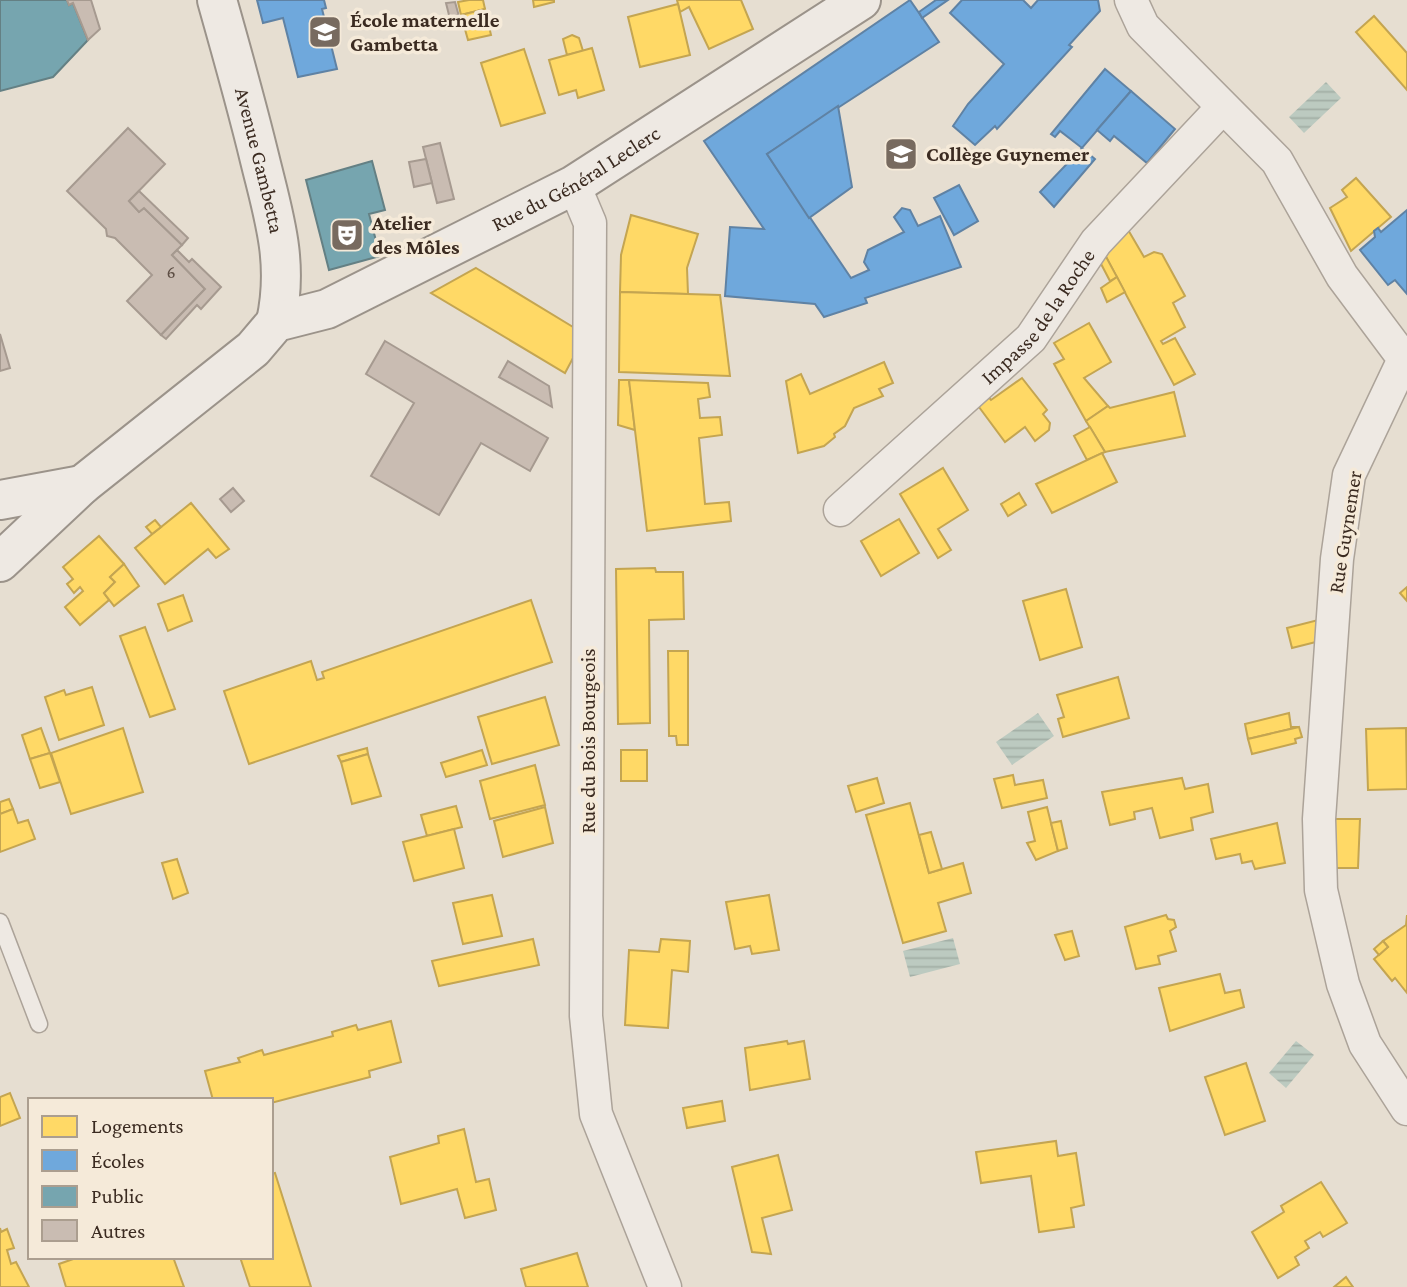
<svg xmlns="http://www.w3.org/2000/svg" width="1407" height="1287" font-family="'Crimson Pro',serif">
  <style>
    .water { fill: url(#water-rules) }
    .homes { fill: #ffd966; stroke: #c4a551; stroke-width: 2 }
    .schools { fill: #6fa8dc; stroke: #5f82a4; stroke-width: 2 }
    .public { fill: #76a5af; stroke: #648084; stroke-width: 2 }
    .building { fill: #c9bcb2; stroke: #a69a90; stroke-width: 2 }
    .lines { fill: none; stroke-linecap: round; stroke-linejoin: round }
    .lane-casing { stroke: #aca399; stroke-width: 19 }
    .street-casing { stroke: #aca399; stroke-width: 35 }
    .secondary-casing { stroke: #9b938a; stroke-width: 42 }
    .lane { stroke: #eee9e3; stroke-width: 16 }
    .street { stroke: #eee9e3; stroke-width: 32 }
    .secondary { stroke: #eee9e3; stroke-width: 38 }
    .labels { text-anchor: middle; stroke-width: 7; stroke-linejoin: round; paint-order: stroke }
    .number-label { font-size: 18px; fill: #5e4f45 }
    .poi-label { font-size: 21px; font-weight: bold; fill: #3b2b21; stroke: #f5ead9; text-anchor: start }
    .street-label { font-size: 21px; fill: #3b2b21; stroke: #f5ead9 }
  </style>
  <defs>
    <pattern id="water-rules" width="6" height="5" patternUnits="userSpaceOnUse" patternTransform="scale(1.75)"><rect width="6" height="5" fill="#bccac0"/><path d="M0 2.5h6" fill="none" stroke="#a2aea5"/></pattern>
  </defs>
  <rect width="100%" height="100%" fill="#e6ded1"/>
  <!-- water -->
  <g class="water">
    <path d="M1326 82 1341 98 1304 133 1289 117Z"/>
    <path d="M1038 713 1054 736 1012 765 996 742Z"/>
    <path d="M953 938 960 964 910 977 903 951Z"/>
    <path d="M1296 1041 1314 1055 1286 1088 1269 1073Z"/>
  </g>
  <!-- homes -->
  <g class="homes">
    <path d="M469 0H483L485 9 461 15 458 2Z"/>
    <path d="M533 0H554V2L534 7Z"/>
    <path d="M677 0H741L753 29 709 49 689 7 680 12Z"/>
    <path d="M678 4 690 55 640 67 628 17Z"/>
    <path d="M485 9 491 35 468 40 461 15Z"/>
    <path d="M1374 16 1407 53V90L1356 32Z"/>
    <path d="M572 35 579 38 583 51 567 55 563 39Z"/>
    <path d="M592 48 604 90 578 98 576 90 559 95 549 60Z"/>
    <path d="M524 49 545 113 501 126 481 63Z"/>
    <path d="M1356 178 1391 217 1351 251 1330 208 1347 197 1342 190Z"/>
    <path d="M631 215 698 234 687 268 688 294 620 292 621 255Z"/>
    <path d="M1127 228 1144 257 1154 252 1162 254 1185 296 1173 303 1185 327 1161 341 1163 344 1175 338 1195 374 1174 385 1104 253Z"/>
    <path d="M1104 253 1117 277 1110 281 1099 260Z"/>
    <path d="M476 268 573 327V358L565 373 431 293Z"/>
    <path d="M1117 277 1125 292 1107 302 1101 288Z"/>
    <path d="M620 292 720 295 730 376 619 372Z"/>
    <path d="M1089 323 1111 362 1084 378 1108 406 1086 421 1054 364 1064 359 1054 343Z"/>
    <path d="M884 362 893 383 879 389 883 396 854 408 845 426 834 434 835 437 824 446 798 453 786 381 801 374 810 394Z"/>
    <path d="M1022 378 1047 410 1043 414 1050 423 1049 430 1035 441 1025 427 1005 442 976 403 986 394 991 400Z"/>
    <path d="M619 380H629L635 430 618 425Z"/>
    <path d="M629 380 708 383 710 397 698 399 700 418 720 417 722 435 699 438 705 504 729 502 731 521 647 531Z"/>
    <path d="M1174 392 1185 436 1105 452 1086 421 1108 406 1110 408Z"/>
    <path d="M1090 427 1105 452 1087 460 1074 436Z"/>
    <path d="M1102 453 1117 482 1052 513 1036 484Z"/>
    <path d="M943 468 968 510 938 529 951 550 938 558 900 494Z"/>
    <path d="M1019 493 1026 505 1008 516 1001 504Z"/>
    <path d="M191 503 229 549 216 558 208 549 165 584 135 548Z"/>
    <path d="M899 519 919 553 881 576 861 541Z"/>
    <path d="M155 520 161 527 152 534 146 527Z"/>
    <path d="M99 536 124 564 110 577 115 582 104 593 109 600 80 625 65 607 83 591 80 587 74 593 67 584 73 579 63 567Z"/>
    <path d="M124 564 139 586 114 606 104 593 115 582 110 577Z"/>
    <path d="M655 568 656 572H683L684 619 649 620 650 723 618 724 616 569Z"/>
    <path d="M1407 587V601L1400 593Z"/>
    <path d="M1066 589 1082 647 1040 660 1023 601Z"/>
    <path d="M183 595 192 621 168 631 158 604Z"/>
    <path d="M531 600 552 662 249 764 224 691 311 661 317 680 324 678 322 672Z"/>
    <path d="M1322 619 1320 641 1292 648 1287 628Z"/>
    <path d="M145 627 175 709 150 717 120 636Z"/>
    <path d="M668 651H688V745H677L676 736H669Z"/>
    <path d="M1118 677 1129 718 1063 737 1058 719 1064 717 1057 695Z"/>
    <path d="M92 687 104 725 59 740 45 697 64 690 66 695Z"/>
    <path d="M545 697 559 745 492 764 478 717Z"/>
    <path d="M1289 713 1291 727H1299L1248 739 1245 724Z"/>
    <path d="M1299 727 1302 737 1295 739 1296 743 1252 754 1248 739Z"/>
    <path d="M41 728 50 753 30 759 22 735Z"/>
    <path d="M123 728 143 792 71 814 51 753Z"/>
    <path d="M1406 728 1407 789 1368 790 1366 729Z"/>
    <path d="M367 748 368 754 341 762 338 756Z"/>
    <path d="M482 750 487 765 446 777 441 763Z"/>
    <rect x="621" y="750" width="26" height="31"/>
    <path d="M50 753 60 782 40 788 30 759Z"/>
    <path d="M368 754 381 796 352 804 341 762Z"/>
    <path d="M535 765 545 805 490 819 480 781Z"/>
    <path d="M1013 775 1015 785 1043 780 1047 798 1002 808 994 779Z"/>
    <path d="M877 778 884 803 856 812 848 786Z"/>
    <path d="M1182 778 1185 789 1208 784 1213 812 1191 818 1193 830 1160 838 1152 808 1134 812 1135 819 1110 825 1102 792Z"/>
    <path d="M9 799 13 809 0 814V802Z"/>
    <path d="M910 803 929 873 963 863 971 893 938 903 946 931 903 943 866 815Z"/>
    <path d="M456 806 462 827 427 836 421 815Z"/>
    <path d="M545 807 553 843 503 857 494 821Z"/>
    <path d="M1047 807 1058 851 1036 860 1027 843 1035 841 1028 812Z"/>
    <path d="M13 809 18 823 28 820 35 839 0 852V814Z"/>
    <path d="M1334 819H1360L1358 868H1334Z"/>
    <path d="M1061 821 1067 848 1058 851 1051 823Z"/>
    <path d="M1277 823 1285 863 1255 869 1252 861 1242 863 1240 854 1216 859 1211 839Z"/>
    <path d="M454 829 464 868 414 881 403 842Z"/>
    <path d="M931 832 942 869 929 873 919 835Z"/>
    <path d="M177 859 188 893 173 899 162 863Z"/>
    <path d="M492 895 502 936 463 944 453 903Z"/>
    <path d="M769 895 779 950 752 954 750 946 735 949 726 902Z"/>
    <path d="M1166 915 1168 919 1174 920 1176 927 1170 931 1176 951 1158 956 1160 964 1136 969 1125 927Z"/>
    <path d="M1407 915V993L1395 978 1392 981 1374 959 1388 947 1383 941 1406 925Z"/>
    <path d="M1072 931 1079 956 1065 960 1055 935Z"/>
    <path d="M533 939 539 965 439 986 432 961Z"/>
    <path d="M661 939 690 941 688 972 672 970 668 1028 625 1025 629 950 659 952Z"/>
    <path d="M1383 941 1388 947 1379 955 1374 949Z"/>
    <path d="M1220 974 1225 993 1240 990 1244 1007 1170 1031 1159 988Z"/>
    <path d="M391 1021 401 1062 369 1071 370 1077 271 1103V1100H213L205 1071 240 1062 238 1058 262 1050 264 1055 333 1036 332 1032 356 1025 358 1030Z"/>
    <path d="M787 1041 788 1044 804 1041 810 1079 750 1090 745 1048Z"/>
    <path d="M1246 1063 1265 1121 1225 1135 1205 1077Z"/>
    <path d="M10 1093 20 1118 0 1126V1097Z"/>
    <path d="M722 1101 725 1121 687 1128 683 1108Z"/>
    <path d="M464 1129 476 1182 489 1179 496 1210 465 1218 457 1189 401 1204 390 1157 439 1143 438 1136Z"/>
    <path d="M1056 1141 1058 1156 1076 1153 1084 1205 1071 1208 1074 1227 1039 1232 1031 1176 981 1183 976 1152Z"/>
    <path d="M778 1155 792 1210 762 1218 771 1254 752 1252 732 1167Z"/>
    <path d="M275 1173 311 1287H250L240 1257H271V1174Z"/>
    <path d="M1321 1182 1347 1223 1323 1237 1320 1232 1305 1241 1309 1248 1295 1257 1299 1265 1278 1278 1252 1232 1284 1212 1281 1206Z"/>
    <path d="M0 1228 1 1232 7 1229 14 1248 7 1250 11 1264 16 1262 29 1287H0Z"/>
    <path d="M577 1253 588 1287H526L521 1269Z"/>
    <path d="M79 1257H173L184 1287H66L59 1264Z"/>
    <path d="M1346 1277 1353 1287H1334Z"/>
  </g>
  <!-- schools -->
  <g class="schools">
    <path d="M257 0H324L326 8 322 9 337 69 298 77 283 18 263 23Z"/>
    <path d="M910 0 939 42 767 154 851 278 869 270 864 262 868 250 904 232 894 217 902 208 910 210 918 226 940 216 961 267 865 298 867 303 824 317 815 304 725 296 730 227 764 229 704 141Z"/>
    <path d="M936 0H948L922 18 919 12Z"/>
    <path d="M962 0H1023L1031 8 1038 0H1098L1100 11 1069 45 1072 47 997 129 995 126 975 145 953 126 968 104 1004 64 950 13Z"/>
    <path d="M1105 69 1131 91 1082 148 1060 131 1055 137 1051 134Z"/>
    <path d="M1131 91 1175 129 1147 163 1114 136 1110 141 1097 130Z"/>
    <path d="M838 106 852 187 809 218 767 154Z"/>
    <path d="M1082 148 1095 159 1054 207 1040 192Z"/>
    <path d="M959 185 978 221 954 235 934 198Z"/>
    <path d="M1407 210V294L1395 280 1388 285 1360 250 1375 237 1374 231 1378 228 1381 232Z"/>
  </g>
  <!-- public -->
  <g class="public">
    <path d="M0 0H67L69 5 73 3 88 40 53 77 0 91Z"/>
    <path d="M372 161 385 210 369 214 380 256 329 270 306 180Z"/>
  </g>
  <!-- building -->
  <g class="building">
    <path d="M67 0H91L100 29 88 40 73 3 69 5Z"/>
    <path d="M455 2 460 20 451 23 446 3Z"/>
    <path d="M128 128 165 164 129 201 139 212 144 208 182 245 172 255 205 289 161 335 127 301 152 275 115 238 107 236 106 229 67 191Z"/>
    <path d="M440 143 454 199 437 203 423 147Z"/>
    <path d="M426 159 432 183 414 187 409 162Z"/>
    <path d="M139 191 188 238 182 245 144 208 139 212 129 201Z"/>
    <path d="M177 250 189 262 192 259 221 287 201 309 197 305 166 339 161 335 205 289 172 255Z"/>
    <path d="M0 334 10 368 0 371Z"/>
    <path d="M385 341 548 438 530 471 481 443 439 515 371 476 414 403 366 374Z"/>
    <path d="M508 361 549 386 552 407 499 377Z"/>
    <path d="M233 488 244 501 231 512 220 499Z"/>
  </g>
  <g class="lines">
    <defs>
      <path id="lane" d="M0 922 39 1024"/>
      <g id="street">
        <path d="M1131 0 1143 26 1277 161 1342 276 1404 359 1349 475 1337 559 1319 819 1321 890 1343 984 1365 1044 1407 1109"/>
        <path d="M574 185 590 223 586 1016 596 1114 665 1287"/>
        <path id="s1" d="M840 510 1031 338 1096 242 1222 108"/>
      </g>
      <g id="secondary">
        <path id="s2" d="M217 0C232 53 247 106 260 160 274 217 289 262 276 322"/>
        <path d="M0 500 82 485"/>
        <path id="s3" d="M0 562 82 485 253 349 276 322 327 309 574 185 861 0"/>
      </g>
    </defs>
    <!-- lane casing -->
    <use href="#lane" class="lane-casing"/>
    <!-- street casing -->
    <use href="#street" class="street-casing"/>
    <!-- secondary casing -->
    <use href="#secondary" class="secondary-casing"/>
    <!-- lane -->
    <use href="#lane" class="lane"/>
    <!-- street -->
    <use href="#street" class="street"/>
    <!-- secondary -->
    <use href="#secondary" class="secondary"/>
  </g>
  <!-- icons -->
  <defs>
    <symbol id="school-square" viewBox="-11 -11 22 22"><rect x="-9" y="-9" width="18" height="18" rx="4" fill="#776a5f" stroke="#f5ead9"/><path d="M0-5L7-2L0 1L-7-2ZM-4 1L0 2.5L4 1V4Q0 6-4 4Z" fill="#fff"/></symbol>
    <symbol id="theatre-square" viewBox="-11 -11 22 22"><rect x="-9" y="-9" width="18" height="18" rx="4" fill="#776a5f" stroke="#f5ead9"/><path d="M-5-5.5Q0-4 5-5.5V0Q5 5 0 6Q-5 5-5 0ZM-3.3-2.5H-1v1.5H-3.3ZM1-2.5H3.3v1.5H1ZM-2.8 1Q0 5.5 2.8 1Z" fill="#fff"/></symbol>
  </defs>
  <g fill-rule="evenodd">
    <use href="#school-square" x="306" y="13" width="38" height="38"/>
    <use href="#school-square" x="882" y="135" width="38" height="38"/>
    <use href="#theatre-square" x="328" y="216" width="38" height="38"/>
  </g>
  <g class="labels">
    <!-- number labels -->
    <g class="number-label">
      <text x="171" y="278">6</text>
    </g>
    <!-- poi labels -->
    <g class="poi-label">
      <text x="350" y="27">École maternelle<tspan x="350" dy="24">Gambetta</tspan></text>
      <text x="926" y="161">Collège Guynemer</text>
      <text x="372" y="230">Atelier<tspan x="372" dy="24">des Môles</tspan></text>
    </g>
    <!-- street labels -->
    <g class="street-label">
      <text dy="7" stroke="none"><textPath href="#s2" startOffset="166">Avenue Gambetta</textPath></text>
      <text dy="7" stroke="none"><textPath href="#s3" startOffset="700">Rue du Général Leclerc</textPath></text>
      <text dy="7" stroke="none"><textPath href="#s1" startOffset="278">Impasse de la Roche</textPath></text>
      <text transform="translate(1345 532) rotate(-81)" y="7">Rue Guynemer</text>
      <text transform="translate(588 741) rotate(-90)" y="7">Rue du Bois Bourgeois</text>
    </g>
  </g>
  <!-- legend -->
  <rect x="28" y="1098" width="245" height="161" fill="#f5ead9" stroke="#ab9e8f" stroke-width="2"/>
  <rect x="42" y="1116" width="35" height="21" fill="#ffd966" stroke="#ab9e8f" stroke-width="2"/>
  <text x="91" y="1133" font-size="21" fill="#3b2b21">Logements</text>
  <rect x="42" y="1150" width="35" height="21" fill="#6fa8dc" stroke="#ab9e8f" stroke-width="2"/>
  <text x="91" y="1168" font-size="21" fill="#3b2b21">Écoles</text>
  <rect x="42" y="1186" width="35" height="21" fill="#76a5af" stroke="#ab9e8f" stroke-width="2"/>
  <text x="91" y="1203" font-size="21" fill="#3b2b21">Public</text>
  <rect x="42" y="1220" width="35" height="21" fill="#c9bcb2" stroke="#ab9e8f" stroke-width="2"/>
  <text x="91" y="1238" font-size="21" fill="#3b2b21">Autres</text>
</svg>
